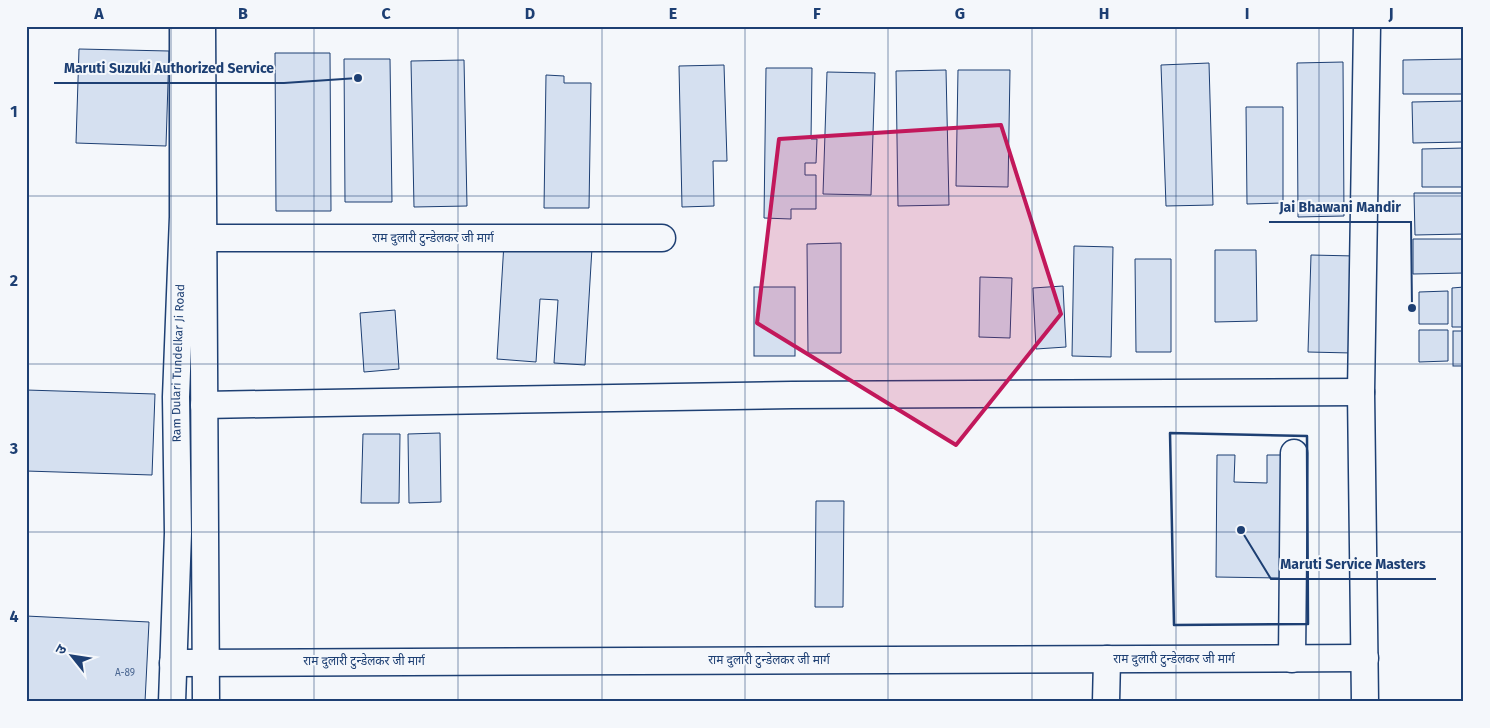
<svg xmlns="http://www.w3.org/2000/svg" width="1490" height="728" font-family="'Fira Sans','Noto Sans Devanagari',sans-serif">
  <style>
    .building { fill: #d5e0f0; stroke: #1d3f73 }
    .lines { fill: none; stroke-linecap: round; stroke-linejoin: round }
    .minor-casing { stroke: #1d3f73; stroke-width: 29 }
    .minor { stroke: #f4f7fb; stroke-width: 26 }
    .wall { stroke: #1d3f73; stroke-width: 2.5 }
    .marked { fill: #c2185b; fill-opacity: 0.2; stroke: #c2185b; stroke-width: 4; stroke-linejoin: round }
    .grid { fill: none; stroke: #1d3f73; stroke-width: 1; stroke-opacity: 0.55 }
    .labels { text-anchor: middle; stroke-width: 4; stroke-linejoin: round; paint-order: stroke }
    .number-label { font-size: 10px; fill: #4b6792 }
    .street-label { font-size: 12px; fill: #1d3f73; stroke: #f4f7fb }
    .leader { fill: none; stroke: #1d3f73; stroke-width: 2 }
    .callout-dot { fill: #1d3f73; stroke: #f4f7fb; stroke-width: 2 }
    .callout-label { font-size: 14px; text-anchor: middle; font-weight: bold; fill: #1d3f73; stroke: #f4f7fb; stroke-width: 4; stroke-linejoin: round; paint-order: stroke }
    .neatline { fill: none; stroke: #1d3f73; stroke-width: 2 }
    .grid-label { font-size: 16px; text-anchor: middle; font-weight: bold; fill: #1d3f73 }
  </style>
  <rect width="100%" height="100%" fill="#f4f7fb"/>
  <!-- building -->
  <g class="building">
    <path d="M79 49 169 51 166 146 76 143Z"/>
    <path d="M275 53H330L331 211H276Z"/>
    <path d="M344 59H390L392 202H345Z"/>
    <path d="M1464 59V94H1403V60Z"/>
    <path d="M464 60 467 206 414 207 411 61Z"/>
    <path d="M1343 62 1344 216 1298 217 1297 63Z"/>
    <path d="M1209 63 1213 205 1166 206 1161 65Z"/>
    <path d="M724 65 727 161H713L714 206 682 207 679 66Z"/>
    <path d="M766 68H812L811 139H817L816 163H805V175H816V209H791V219L764 218Z"/>
    <path d="M946 70 949 205 898 206 896 71Z"/>
    <path d="M958 70H1010L1008 187 956 186Z"/>
    <path d="M827 72 875 73 871 195 823 194Z"/>
    <path d="M546 75 564 76V83H591L589 208H544Z"/>
    <path d="M1464 101V142L1413 143 1412 102Z"/>
    <path d="M1246 107H1283V203L1247 204Z"/>
    <path d="M1464 148V187H1422V149Z"/>
    <path d="M1414 193H1464V234L1415 235Z"/>
    <path d="M1413 239H1464V273L1413 274Z"/>
    <path d="M504 243 592 248 585 365 554 363 558 300 540 299 536 362 497 359Z"/>
    <path d="M841 243V353H808L807 244Z"/>
    <path d="M1074 246 1113 247 1111 357 1072 356Z"/>
    <path d="M1215 250H1256L1257 321 1215 322Z"/>
    <path d="M1311 255 1355 256 1352 353 1308 352Z"/>
    <path d="M1135 259H1171V352H1136Z"/>
    <path d="M980 277 1012 278 1010 338 979 337Z"/>
    <path d="M1063 286 1066 347 1036 349 1033 288Z"/>
    <rect x="754" y="287" width="41" height="69"/>
    <path d="M1464 287V327H1452V288Z"/>
    <path d="M1448 291V324H1419V292Z"/>
    <path d="M395 310 399 369 364 372 360 313Z"/>
    <path d="M1419 330H1448V361L1419 362Z"/>
    <rect x="1453" y="331" width="11" height="35"/>
    <path d="M26 390 155 394 152 475 26 471Z"/>
    <path d="M440 433 441 502 409 503 408 434Z"/>
    <path d="M363 434H400L399 503H361Z"/>
    <path d="M1217 455H1235L1234 482 1267 483V455H1282L1280 578 1216 577Z"/>
    <path d="M816 501H844L843 607H815Z"/>
    <path d="M26 616 149 622 145 702H26Z"/>
  </g>
  <g class="lines">
    <defs>
      <g id="minor">
        <path d="M202 26 206 702"/>
        <path d="M203 238H662"/>
        <path d="M204 405 792 395 1361 392"/>
        <path d="M1292 659 1294 453"/>
        <path d="M173 663 1365 658"/>
        <path id="s1" d="M172 702 178 533 176 397 183 217V26"/>
        <path d="M1106 702 1107 659"/>
        <path d="M1365 702 1361 392 1367 26"/>
      </g>
    </defs>
    <!-- minor casing -->
    <use href="#minor" class="minor-casing"/>
    <!-- minor -->
    <use href="#minor" class="minor"/>
    <!-- wall -->
    <path class="wall" d="M1170 433 1307 436 1308 624 1174 625Z"/>
  </g>
  <!-- marked area -->
  <path class="marked" d="M1001 125 1061 314 956 445 757 323 779 139Z"/>
  <!-- grid -->
  <path class="grid" d="M171 26V702M314 26V702M458 26V702M602 26V702M745 26V702M888 26V702M1032 26V702M1176 26V702M1319 26V702M26 196H1464M26 364H1464M26 532H1464"/>
  <g class="labels">
    <!-- number labels -->
    <g class="number-label">
      <text x="125" y="676">A-89</text>
    </g>
    <!-- street labels -->
    <g class="street-label">
      <text x="433" y="242">राम दुलारी टुन्डेलकर जी मार्ग</text>
      <text dy="4" stroke="none"><textPath href="#s1" startOffset="339">Ram Dulari Tundelkar Ji Road</textPath></text>
      <text x="1174" y="663">राम दुलारी टुन्डेलकर जी मार्ग</text>
      <text x="769" y="664">राम दुलारी टुन्डेलकर जी मार्ग</text>
      <text x="364" y="665">राम दुलारी टुन्डेलकर जी मार्ग</text>
    </g>
  </g>
  <!-- callouts -->
  <path class="leader" d="M358 78L284 83H54M1412 308L1411 222H1269M1241 530L1271 579H1436"/>
  <g class="callout-dot">
    <circle cx="358" cy="78" r="5"/>
    <circle cx="1412" cy="308" r="5"/>
    <circle cx="1241" cy="530" r="5"/>
  </g>
  <g class="callout-label">
    <text x="169" y="73">Maruti Suzuki Authorized Service</text>
    <text x="1340" y="212">Jai Bhawani Mandir</text>
    <text x="1353" y="569">Maruti Service Masters</text>
  </g>
  <!-- border -->
  <rect width="1490" height="728" fill="none" stroke="#f4f7fb" stroke-width="55"/>
  <!-- north arrow -->
  <g transform="translate(72 656) rotate(300)" stroke="#f4f7fb" stroke-width="4" paint-order="stroke">
  <path d="M0-4L9 19L0 12L-9 19Z" fill="#1d3f73"/>
  <text y="-8" font-size="14" font-weight="bold" text-anchor="middle" fill="#1d3f73">उ</text>
  </g>
  <rect x="28" y="28" width="1434" height="672" class="neatline"/>
  <g class="grid-label">
    <text x="99" y="19">A</text>
    <text x="243" y="19">B</text>
    <text x="386" y="19">C</text>
    <text x="530" y="19">D</text>
    <text x="673" y="19">E</text>
    <text x="817" y="19">F</text>
    <text x="960" y="19">G</text>
    <text x="1104" y="19">H</text>
    <text x="1247" y="19">I</text>
    <text x="1391" y="19">J</text>
    <text x="14" y="117">1</text>
    <text x="14" y="286">2</text>
    <text x="14" y="454">3</text>
    <text x="14" y="622">4</text>
  </g>
</svg>
